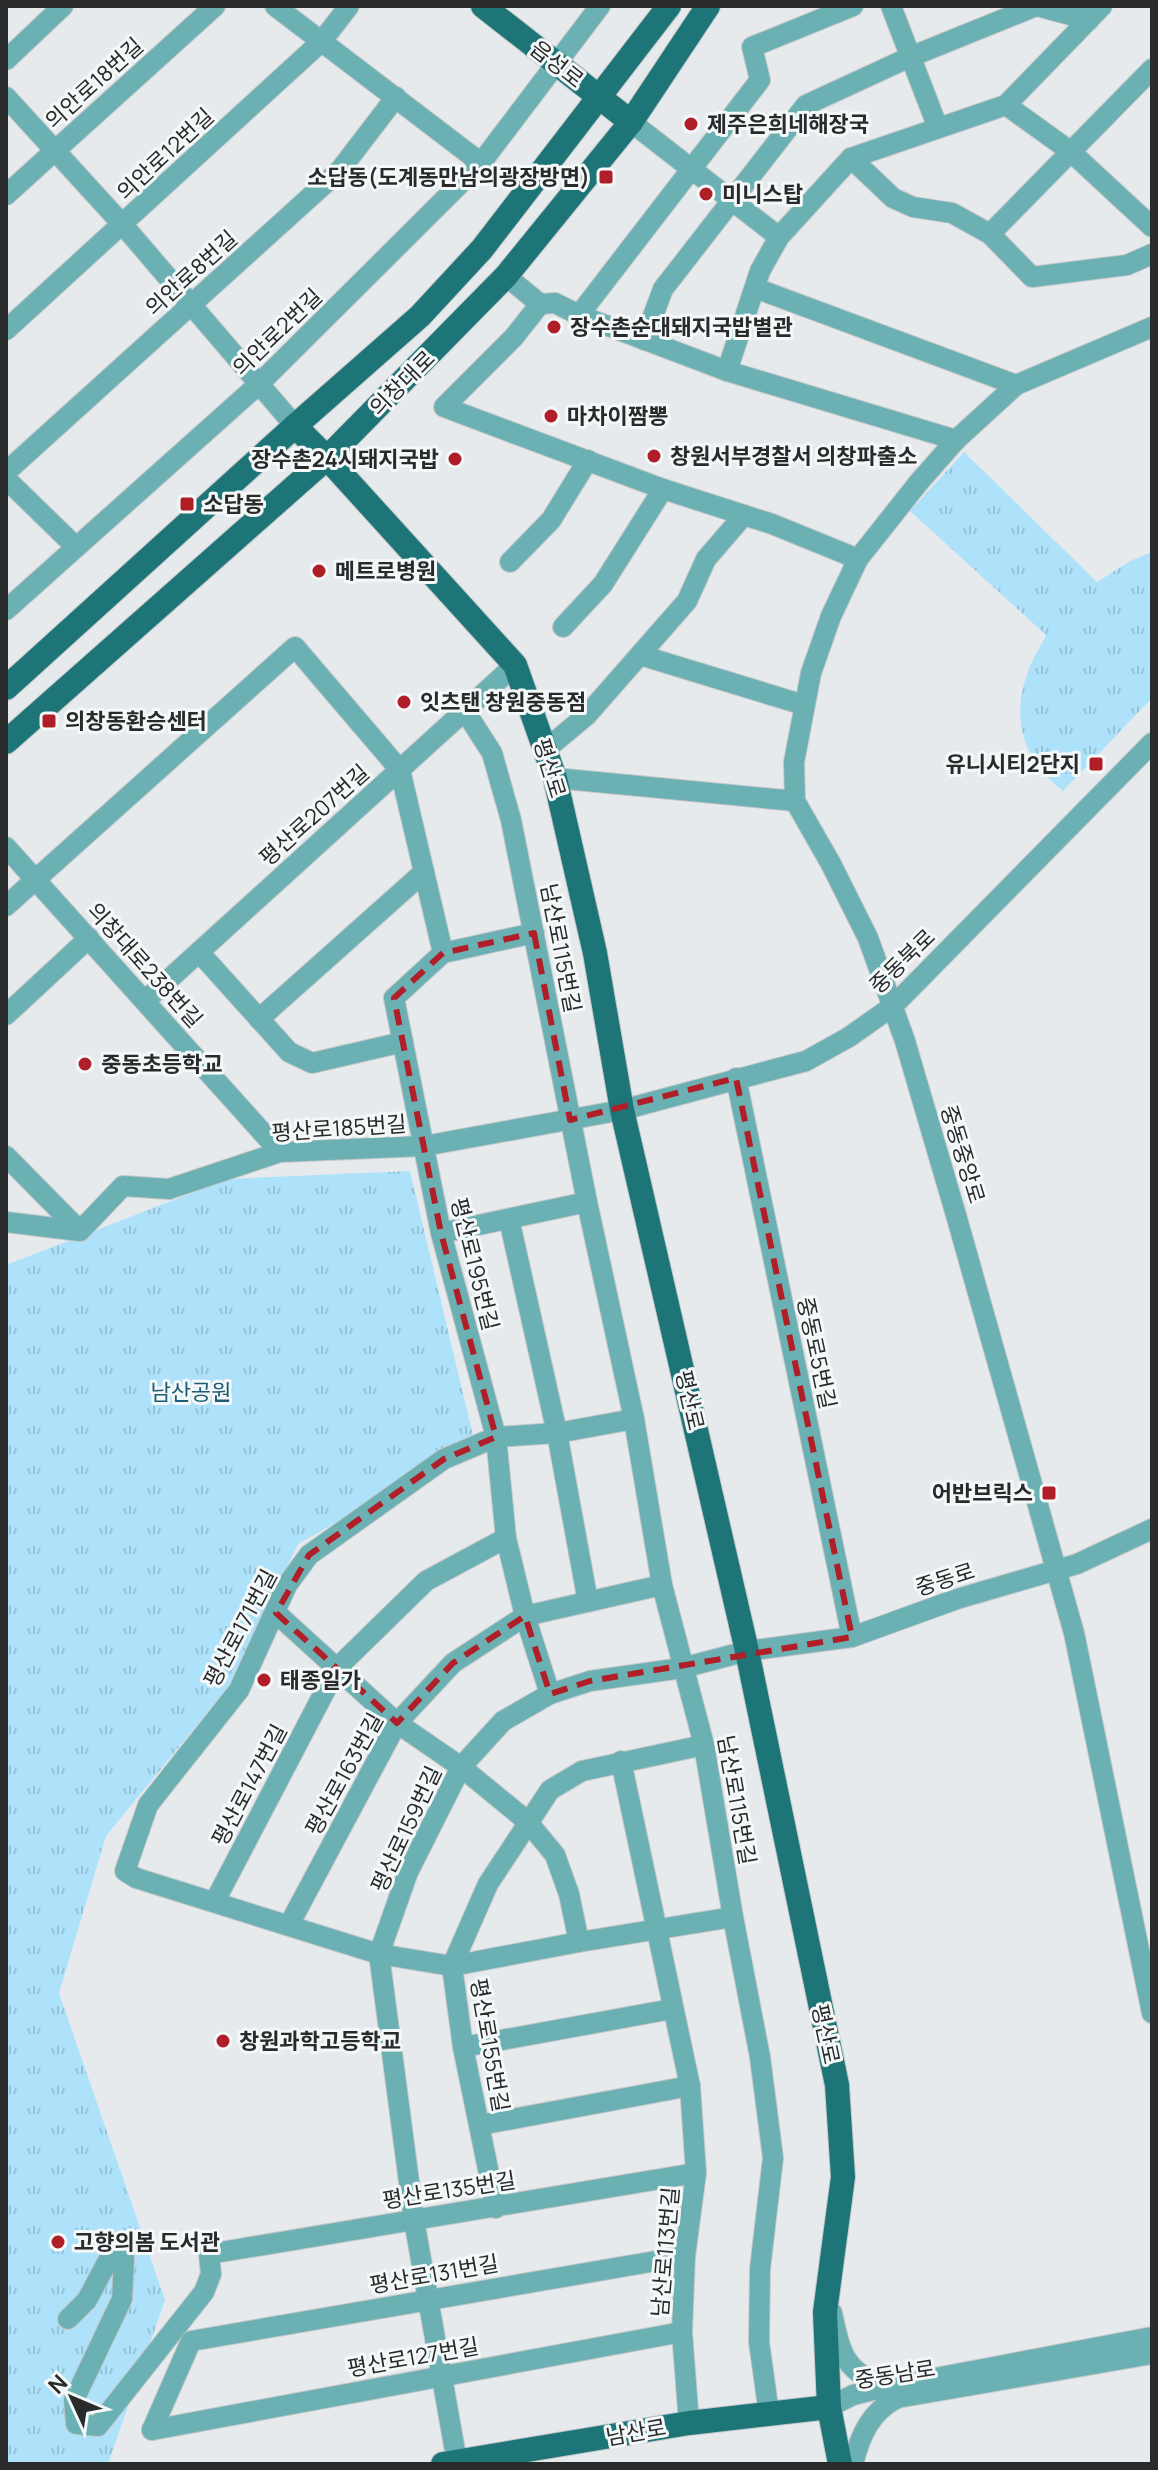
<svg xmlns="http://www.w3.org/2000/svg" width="1158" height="2470" font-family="Manrope,'Noto Sans KR',sans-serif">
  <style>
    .park { fill: url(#park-tufts) }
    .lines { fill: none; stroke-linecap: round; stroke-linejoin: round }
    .minor-casing { stroke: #c4c7c9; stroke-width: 22 }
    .major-casing { stroke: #c4c7c9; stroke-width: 26 }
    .minor { stroke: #6bb0b2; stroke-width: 20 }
    .major { stroke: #1d7577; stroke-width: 24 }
    .marked { fill: none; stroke: #b01e28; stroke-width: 6; stroke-dasharray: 16 10; stroke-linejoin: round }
    .poi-dot { fill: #b01e28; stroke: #f4f8f9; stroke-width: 3 }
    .labels { text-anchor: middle; stroke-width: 6; stroke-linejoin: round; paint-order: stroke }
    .street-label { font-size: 22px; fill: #282a2b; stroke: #f4f8f9 }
    .poi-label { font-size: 22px; font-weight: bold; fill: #282a2b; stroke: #f4f8f9; text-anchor: start }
    .park-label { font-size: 22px; fill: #1c5c76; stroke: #f4f8f9 }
  </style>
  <defs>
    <pattern id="park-tufts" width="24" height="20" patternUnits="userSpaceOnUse" patternTransform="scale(2)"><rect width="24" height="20" fill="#aee2fb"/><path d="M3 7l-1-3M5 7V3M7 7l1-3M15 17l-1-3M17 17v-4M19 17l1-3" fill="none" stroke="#96c2d7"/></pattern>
  </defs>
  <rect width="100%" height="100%" fill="#e6eaec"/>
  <!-- park -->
  <g class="park">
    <path d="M964 452 1097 582 1130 561 1152 552V698L1063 791C1022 760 1010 717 1029 669 1033 657 1041 646 1046 635L910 511Z"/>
    <path d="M410 1171 475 1444 298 1544 232 1682 106 1836 59 1993 165 2300 108 2464H6V1265L228 1179Z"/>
  </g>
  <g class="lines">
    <defs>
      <g id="minor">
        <path d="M275 6 481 163"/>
        <path d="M891 6 938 128"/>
        <path d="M1037 6 1089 20"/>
        <path d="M6 60 63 6"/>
        <path d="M6 97 123 225 295 426"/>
        <path d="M1006 105 1070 151 1152 227"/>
        <path d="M631 122 779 237"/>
        <path d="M851 158 893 198 913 207 952 213 990 234 1032 277 1127 265 1152 254"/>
        <path d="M6 195 215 6"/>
        <path d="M990 234 1152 69"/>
        <path d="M506 276 540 304 514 337 444 407 663 489 772 524 858 559"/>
        <path d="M755 288 1016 385"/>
        <path d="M540 304 555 303 579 315 727 371 956 440"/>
        <path d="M579 315 760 80 752 47 853 6"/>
        <path d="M1152 327 1016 385 956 440 919 482 858 559 831 616 811 673 794 762 795 801 831 864 868 938 905 1041 956 1215 1074 1633 1152 2013"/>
        <path d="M6 330 322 41 349 6"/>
        <path d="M644 340 663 289 806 105 910 57 1036 6"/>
        <path d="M727 371 760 271 779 237 851 158 1006 105 1102 6"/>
        <path d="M6 472 340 170 396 97"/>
        <path d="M6 479 75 546"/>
        <path d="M510 562 551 520 588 460"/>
        <path d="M6 610 259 384 481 163 600 6"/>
        <path d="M563 627 603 584 663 489"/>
        <path d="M640 655 804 705"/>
        <path d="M465 711 492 753 511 820 587 1202 634 1419 662 1585 704 1745 733 1917 760 2057 773 2158 760 2269 759 2342 769 2414"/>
        <path d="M545 750 587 715 687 601 706 559 744 515"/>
        <path d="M555 778 795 801"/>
        <path d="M6 847 280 1152"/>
        <path d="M6 906 295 647 400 770 443 953"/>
        <path d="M534 933 443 953 394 998 441 1233 496 1437 506 1538 525 1616 550 1694"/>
        <path d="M199 952 289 1052 312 1063 403 1042"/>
        <path d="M145 1001 515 665"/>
        <path d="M6 1015 89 938"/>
        <path d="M259 1019 424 872"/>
        <path d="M736 1078 852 1637"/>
        <path d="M6 1156 80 1231"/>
        <path d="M509 1219 557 1433 588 1602"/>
        <path d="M6 1222 80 1231 123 1186 169 1189 280 1152 424 1146 622 1110 806 1061 849 1037 893 1006 1152 743"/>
        <path d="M441 1233 587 1202"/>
        <path d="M634 1419 557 1433 496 1437 444 1459 309 1555 287 1585 239 1690 148 1805 125 1871 136 1878 379 1954 452 1966 579 1942 733 1917"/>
        <path d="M276 1613 397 1723 461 1767 527 1821 555 1855 569 1894 579 1942"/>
        <path d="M621 1761 690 2086 696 2173 685 2256 682 2332 689 2423"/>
        <path d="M215 1901 337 1668 426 1581 506 1538"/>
        <path d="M289 1925 397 1723 453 1663 525 1616 662 1585"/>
        <path d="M463 2047 672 2009"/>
        <path d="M480 2125 690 2086"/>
        <path d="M496 2208 463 2047 452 1966 488 1884 550 1790 582 1771 704 1745"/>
        <path d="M832 2313C841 2354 844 2372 887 2387"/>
        <path d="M68 2319 87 2300 111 2255 124 2258 122 2299 74 2400 76 2424 98 2426 204 2292 211 2274 209 2254 696 2173"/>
        <path d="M897 2398 1152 2354"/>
        <path d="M829 2407 853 2395 877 2389 1152 2337"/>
        <path d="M152 2430 191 2341 685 2256"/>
        <path d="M152 2430 682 2332"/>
        <path d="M457 2462 414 2220 379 1954 408 1872 461 1767 503 1721 550 1694 590 1681 682 1668 747 1651 852 1637 957 1599 1077 1564 1152 1529"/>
        <path d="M853 2464C860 2436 870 2412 897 2398"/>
      </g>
      <g id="major">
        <path d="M483 6 631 122"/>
        <path d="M295 426 327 458 515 665 555 778 595 953 622 1110 747 1651 837 2085 843 2177 825 2312 829 2407 840 2464"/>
        <path d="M6 688 295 426 420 316 482 249 669 6"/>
        <path d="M6 742 327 458 506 276 631 122 708 6"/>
        <path d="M443 2464 689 2423 829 2407"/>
      </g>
    </defs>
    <!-- minor casing -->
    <use href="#minor" class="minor-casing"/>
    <!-- major casing -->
    <use href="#major" class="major-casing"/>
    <!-- minor -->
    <use href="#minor" class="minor"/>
    <!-- major -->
    <use href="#major" class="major"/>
  </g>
  <!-- marked area -->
  <path class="marked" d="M534 933 570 1120 736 1078 852 1637 590 1681 550 1694 525 1616 453 1663 397 1723 276 1613 309 1555 444 1459 496 1437 441 1233 394 998 443 953Z"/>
  <!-- markers -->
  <g class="poi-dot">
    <circle cx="691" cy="124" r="8"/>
    <rect x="598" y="169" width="16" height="16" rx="4"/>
    <circle cx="706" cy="194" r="8"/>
    <circle cx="554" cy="327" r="8"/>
    <circle cx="551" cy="416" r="8"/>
    <circle cx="654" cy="456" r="8"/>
    <circle cx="455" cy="459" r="8"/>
    <rect x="179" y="496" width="16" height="16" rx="4"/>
    <circle cx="319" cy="571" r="8"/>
    <circle cx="404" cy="702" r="8"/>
    <rect x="41" y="713" width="16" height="16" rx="4"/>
    <rect x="1088" y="756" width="16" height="16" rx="4"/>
    <circle cx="85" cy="1064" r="8"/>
    <rect x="1041" y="1485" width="16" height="16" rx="4"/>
    <circle cx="264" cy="1680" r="8"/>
    <circle cx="223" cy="2041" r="8"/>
    <circle cx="58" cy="2242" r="8"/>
  </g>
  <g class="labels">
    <!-- street labels -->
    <g class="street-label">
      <text transform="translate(557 64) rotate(38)" y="8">읍성로</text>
      <text transform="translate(94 83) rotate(-42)" y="8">의안로18번길</text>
      <text transform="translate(165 154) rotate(-43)" y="8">의안로12번길</text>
      <text transform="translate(191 273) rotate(-42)" y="8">의안로8번길</text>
      <text transform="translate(277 332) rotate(-44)" y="8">의안로2번길</text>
      <text transform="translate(402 383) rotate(-45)" y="8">의창대로</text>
      <text transform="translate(550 768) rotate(73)" y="8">평산로</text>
      <text transform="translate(314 815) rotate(-42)" y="8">평산로207번길</text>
      <text transform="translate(561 948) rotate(79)" y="8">남산로115번길</text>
      <text transform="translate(902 961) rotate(-44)" y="8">중동북로</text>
      <text transform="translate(145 965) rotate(48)" y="8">의창대로238번길</text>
      <text transform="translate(339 1128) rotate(-4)" y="8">평산로185번길</text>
      <text transform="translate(963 1154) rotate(73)" y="8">중동중앙로</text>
      <text transform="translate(475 1264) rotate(76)" y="8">평산로195번길</text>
      <text transform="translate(817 1353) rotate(78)" y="8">중동로5번길</text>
      <text transform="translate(690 1400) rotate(77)" y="8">평산로</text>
      <text transform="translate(945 1579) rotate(-18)" y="8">중동로</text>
      <text transform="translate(240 1628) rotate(-62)" y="8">평산로171번길</text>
      <text transform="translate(344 1774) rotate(-61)" y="8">평산로163번길</text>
      <text transform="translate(249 1785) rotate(-62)" y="8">평산로147번길</text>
      <text transform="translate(737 1800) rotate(80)" y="8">남산로115번길</text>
      <text transform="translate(406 1829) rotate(-65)" y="8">평산로159번길</text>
      <text transform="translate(826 2034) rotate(78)" y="8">평산로</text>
      <text transform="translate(490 2045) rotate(80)" y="8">평산로155번길</text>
      <text transform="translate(449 2190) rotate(-9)" y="8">평산로135번길</text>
      <text transform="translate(665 2252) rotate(-85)" y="8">남산로113번길</text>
      <text transform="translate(434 2274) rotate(-10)" y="8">평산로131번길</text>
      <text transform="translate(413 2357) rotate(-10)" y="8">평산로127번길</text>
      <text transform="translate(895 2374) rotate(-9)" y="8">중동남로</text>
      <text transform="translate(636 2432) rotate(-10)" y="8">남산로</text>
    </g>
    <!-- poi labels -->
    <g class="poi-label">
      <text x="707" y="132">제주은희네해장국</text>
      <text x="590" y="185" text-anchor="end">소답동(도계동만남의광장방면)</text>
      <text x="722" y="202">미니스탑</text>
      <text x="570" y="335">장수촌순대돼지국밥별관</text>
      <text x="567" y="424">마차이짬뽕</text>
      <text x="670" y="464">창원서부경찰서 의창파출소</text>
      <text x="439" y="467" text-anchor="end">장수촌24시돼지국밥</text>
      <text x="203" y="512">소답동</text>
      <text x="335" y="579">메트로병원</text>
      <text x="420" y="710">잇츠탠 창원중동점</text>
      <text x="65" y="729">의창동환승센터</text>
      <text x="1080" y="772" text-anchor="end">유니시티2단지</text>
      <text x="101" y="1072">중동초등학교</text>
      <text x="1033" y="1501" text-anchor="end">어반브릭스</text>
      <text x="280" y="1688">태종일가</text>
      <text x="239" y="2049">창원과학고등학교</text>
      <text x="74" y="2250">고향의봄 도서관</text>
    </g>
    <!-- park labels -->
    <g class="park-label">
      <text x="191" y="1400">남산공원</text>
    </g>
  </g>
  <!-- border -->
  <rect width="1158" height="2470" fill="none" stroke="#282a2b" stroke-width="16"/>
  <!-- north arrow -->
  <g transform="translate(72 2398) rotate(314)" stroke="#f4f8f9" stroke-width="6" paint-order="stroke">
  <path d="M0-6L14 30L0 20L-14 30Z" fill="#282a2b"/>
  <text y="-12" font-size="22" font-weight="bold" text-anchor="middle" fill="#282a2b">N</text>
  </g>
</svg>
